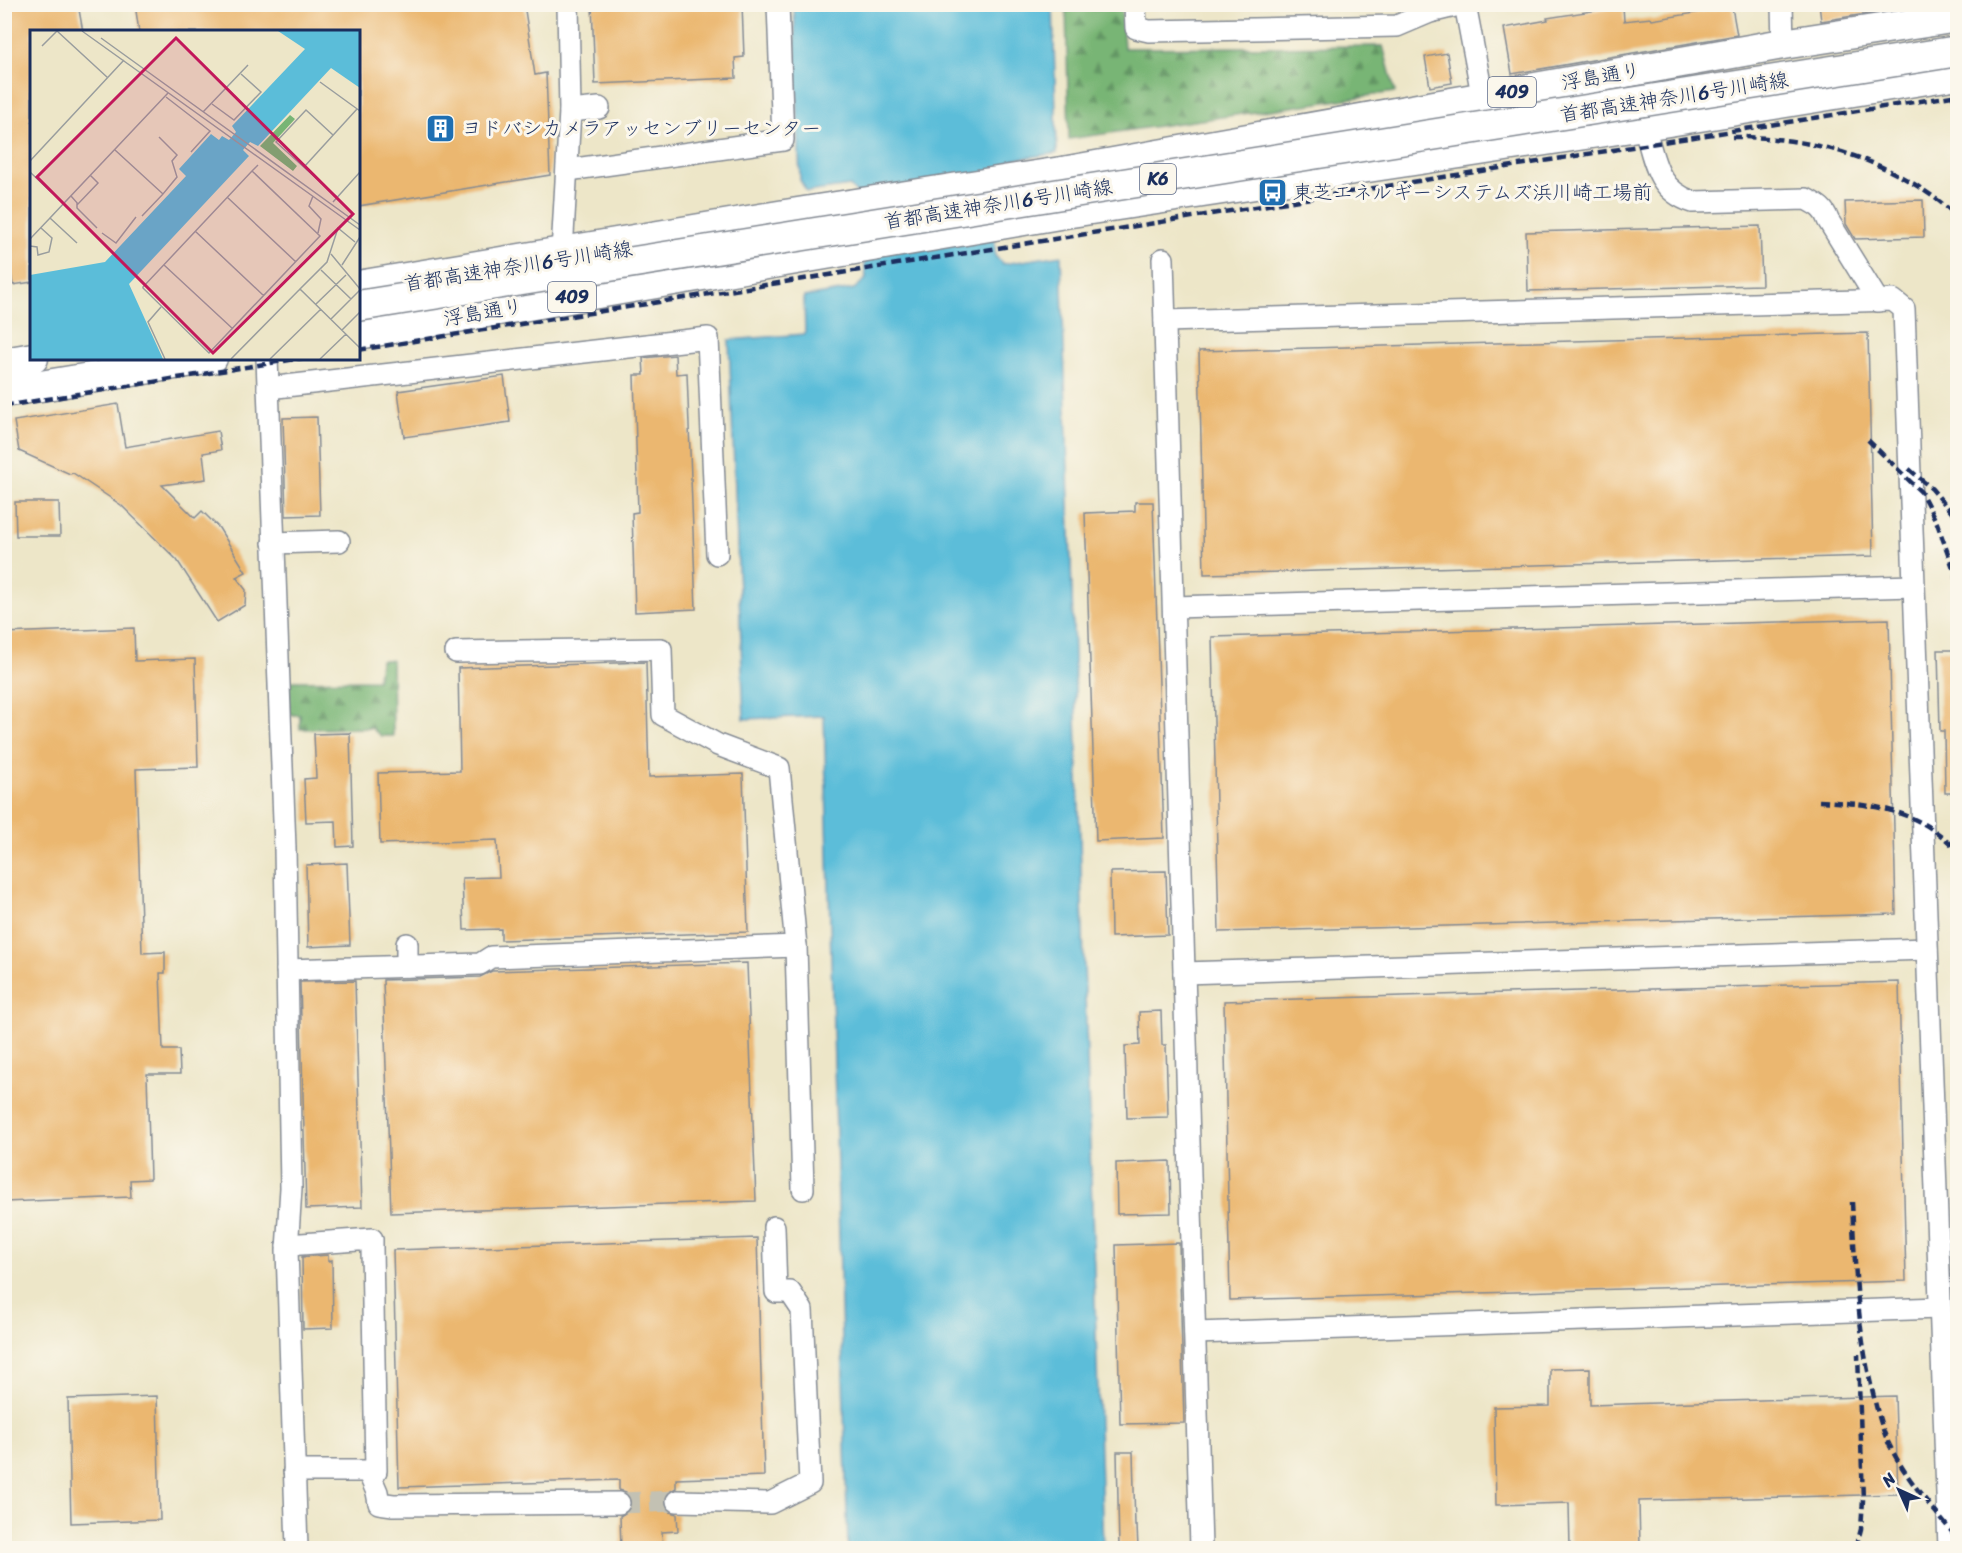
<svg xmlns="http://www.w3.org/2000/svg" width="1962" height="1553" font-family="Sriracha,'Klee One',sans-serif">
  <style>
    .forest { fill: url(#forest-firs); stroke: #4a726a; stroke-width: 1.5 }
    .water { fill: #5bbdd9; stroke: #3b769c; stroke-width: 1.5 }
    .building { fill: #ebb770 }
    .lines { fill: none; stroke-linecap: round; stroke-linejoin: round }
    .minor-tunnel { stroke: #c3c1b3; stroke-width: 21; stroke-dasharray: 21 10; stroke-linecap: butt }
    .minor-casing { stroke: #848a93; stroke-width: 24 }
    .highway-casing { stroke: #848a93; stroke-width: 33 }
    .minor { stroke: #fff; stroke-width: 21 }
    .highway { stroke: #fff; stroke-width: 30 }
    .rail { stroke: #1b2f5e; stroke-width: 4.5; stroke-dasharray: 9 4.5; stroke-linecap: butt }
    .highway-bridge-casing { stroke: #848a93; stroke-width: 33; stroke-linecap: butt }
    .highway-bridge { stroke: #fff; stroke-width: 30 }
    .labels { text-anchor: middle; stroke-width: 6; stroke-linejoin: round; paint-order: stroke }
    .shield { fill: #fbf7ec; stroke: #5e6b89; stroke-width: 1.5 }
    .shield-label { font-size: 18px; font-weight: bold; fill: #1b2f5e }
    .street-label { font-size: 20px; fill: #1b2f5e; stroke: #fbf7ec }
    .poi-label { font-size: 20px; fill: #1b2f5e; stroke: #fbf7ec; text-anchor: start }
    .inset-road { fill: none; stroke: #999d9e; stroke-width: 1.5 }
    .view { fill: #c2185b; fill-opacity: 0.15; stroke: #c2185b; stroke-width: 3 }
    .inset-edge { fill: none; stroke: #1b2f5e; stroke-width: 3 }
  </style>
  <defs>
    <pattern id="forest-firs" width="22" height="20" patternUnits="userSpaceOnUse" patternTransform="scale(1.5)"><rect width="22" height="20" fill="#78b575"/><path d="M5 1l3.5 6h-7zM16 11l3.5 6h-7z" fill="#629463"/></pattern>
  </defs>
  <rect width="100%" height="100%" fill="#fbf7ec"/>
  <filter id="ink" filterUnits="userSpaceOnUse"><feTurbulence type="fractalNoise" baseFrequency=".0167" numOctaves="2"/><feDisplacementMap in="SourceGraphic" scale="12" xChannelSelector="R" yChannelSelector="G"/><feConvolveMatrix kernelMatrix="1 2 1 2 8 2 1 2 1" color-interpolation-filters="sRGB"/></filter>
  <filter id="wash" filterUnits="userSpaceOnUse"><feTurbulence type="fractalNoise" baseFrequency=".008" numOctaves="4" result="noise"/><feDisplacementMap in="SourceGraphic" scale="24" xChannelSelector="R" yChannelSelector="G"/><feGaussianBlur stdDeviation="1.35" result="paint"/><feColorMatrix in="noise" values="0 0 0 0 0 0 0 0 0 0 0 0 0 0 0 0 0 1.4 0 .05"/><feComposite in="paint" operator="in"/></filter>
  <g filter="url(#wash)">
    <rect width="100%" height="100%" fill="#ede6c8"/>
    <!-- forest -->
    <g class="forest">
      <path d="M1066 5H1121L1124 48 1383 46 1395 92 1069 139Z"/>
      <path d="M381 660H392L393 736H381L371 728 300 729V715H289V681L377 680Z"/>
    </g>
    <!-- water -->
    <path class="water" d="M794 5H1053L1057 153 1011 160 994 171 995 256 1003 264 1061 255 1103 1548H848L824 716 744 719 729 340 805 334 804 297 854 289 866 279 858 195 850 186 807 192 800 180Z"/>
    <g id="blocks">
      <!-- building -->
      <g class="building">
        <path d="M4 4H78L83 32H32V282L13 285 4 230Z"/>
        <path d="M135 4H524L535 75 546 73 550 175 358 206V32H139Z"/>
        <path d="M592 4H742L744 57 735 58 736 78 595 84Z"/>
        <path d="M1819 4H1877L1878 12 1821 21Z"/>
        <path d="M1623 6 1624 21 1651 18 1652 20 1732 7 1737 35 1512 74 1504 28 1548 20 1547 18Z"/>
        <path d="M1447 53 1452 83 1430 87 1425 57Z"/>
        <path d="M1923 200 1924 237 1855 239 1846 224 1845 202Z"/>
        <path d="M1760 226 1762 285 1528 291 1526 232Z"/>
        <path d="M1868 333 1873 556 1204 574 1199 351Z"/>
        <path d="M675 355 676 374 687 373 696 609 635 612 632 513 638 512 634 375H644L643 358Z"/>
        <path d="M504 376 510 422 404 437 398 391Z"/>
        <path d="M118 404 125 447 218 431 221 450 203 453 206 479 162 485 195 518 202 511 219 528 246 572 236 577 246 590 245 605 217 622 177 560 121 505 73 473 70 474 19 451 14 421Z"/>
        <path d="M317 417 320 515 286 516 283 418Z"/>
        <path d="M15 502H59L60 536H16Z"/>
        <path d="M1135 502H1153L1164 838 1096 841 1085 513 1135 511Z"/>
        <path d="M1889 619 1896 914 1219 932 1212 637Z"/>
        <path d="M134 628 135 661 195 659 198 767 136 769 142 953 165 952V973H160L163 1050H179L180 1074H147L150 1179 130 1180 131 1197 4 1202V633Z"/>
        <path d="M1938 650H1958V793H1945L1944 731H1940Z"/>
        <path d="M646 662 649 777 743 774 748 932 501 940V929L464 930 462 878 499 877 497 840 380 844 378 773 460 771 458 668Z"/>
        <path d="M350 733 353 846 337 847 336 821 306 822 304 779 316 778 314 734Z"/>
        <path d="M347 863 350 945 308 947 306 865Z"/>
        <path d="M1166 871 1168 935 1111 937 1110 872Z"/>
        <path d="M747 963 756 1201 391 1213 383 980 480 977 492 971Z"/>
        <path d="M355 981 362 1207 306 1209 300 982Z"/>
        <path d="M1899 982 1906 1281 1230 1300 1224 1001Z"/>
        <path d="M1161 1011 1162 1045H1166L1168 1117 1127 1118 1125 1046 1140 1045 1139 1012Z"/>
        <path d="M1170 1161 1171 1213 1117 1214 1116 1163Z"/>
        <path d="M757 1238 764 1476 676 1479V1488L666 1494 664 1501 670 1512 677 1514 678 1531 662 1532 663 1548H621L620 1516 630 1510 632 1502 626 1492 619 1490V1480L399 1487 393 1250Z"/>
        <path d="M1179 1243 1184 1423 1120 1424 1116 1245Z"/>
        <path d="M328 1255V1261L332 1260 333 1328 303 1329 302 1257Z"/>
        <path d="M1590 1368V1405L1895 1396 1898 1494 1639 1501 1640 1548H1570L1569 1503 1496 1505 1494 1407 1550 1406V1369Z"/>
        <path d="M157 1396 160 1520 71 1523 68 1399Z"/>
        <path d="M1117 1452H1133L1135 1526H1137L1138 1548H1119Z"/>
      </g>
    </g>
  </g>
  <g filter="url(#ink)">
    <use href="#blocks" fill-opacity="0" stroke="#848a93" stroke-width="1.5"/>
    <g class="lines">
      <!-- minor-tunnel -->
      <path class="minor-tunnel" d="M619 1503 677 1501"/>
      <defs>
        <g id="minor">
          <path d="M1135 4 1136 28 1149 31 1397 26 1430 12 1463 4"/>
          <path d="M1465 4 1485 110"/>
          <path d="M1782 4 1783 44"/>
          <path d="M570 111 599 108"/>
          <path d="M1644 125C1654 159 1656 190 1693 202L1806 199C1817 205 1824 208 1828 220L1878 301"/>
          <path d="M568 170 783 140 778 4"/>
          <path d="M1163 259 1201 1548"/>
          <path d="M564 264 562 252 570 111 568 4"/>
          <path d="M1165 321 1893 300 1904 309 1949 1548"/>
          <path d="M267 358 285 848 291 1188 287 1250 297 1548"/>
          <path d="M268 388 708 338 717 554"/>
          <path d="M273 543 339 541"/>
          <path d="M1174 607 1914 586"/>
          <path d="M796 946 803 1189"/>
          <path d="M407 966V944"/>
          <path d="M287 970 480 964 491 957 796 946 779 768 718 745 663 715 661 649 456 652"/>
          <path d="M1184 973 1927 949"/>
          <path d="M287 1245 372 1239V1248L376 1471H294"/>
          <path d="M1195 1333 1940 1308"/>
          <path d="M368 1471 377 1492 379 1503 393 1505 619 1503"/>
          <path d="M677 1501 770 1503 810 1483 802 1310 790 1292H776L774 1227"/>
        </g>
        <g id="highway">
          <path d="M358 286 785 215 1068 171 1783 44 1958 17"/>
          <path d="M358 334 1071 212 1644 125 1958 74"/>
          <path d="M4 363 33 358"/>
          <path d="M4 392 212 358"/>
        </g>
      </defs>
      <!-- minor casing -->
      <use href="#minor" class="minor-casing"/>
      <!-- highway casing -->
      <use href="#highway" class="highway-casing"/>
      <!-- minor -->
      <use href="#minor" class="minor"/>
      <!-- highway -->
      <use href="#highway" class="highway"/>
      <!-- rail -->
      <g class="rail">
        <path d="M1732 137C1814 136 1897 161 1958 217"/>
        <path d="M358 350 1958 95"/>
        <path d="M4 406 302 358"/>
        <path d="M1868 440 1921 492 1937 523 1956 576 1958 663"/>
        <path d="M1909 469 1932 489 1958 520"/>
        <path d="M1819 801C1873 804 1918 809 1958 851"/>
        <path d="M1852 1202C1855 1265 1857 1327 1872 1389 1876 1407 1881 1426 1888 1442 1905 1478 1933 1509 1958 1539"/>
        <path d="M1856 1548 1861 1529 1863 1500 1858 1354"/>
      </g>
      <defs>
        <path id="highway-bridge" d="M358 306 1958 51"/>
      </defs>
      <!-- highway-bridge casing -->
      <use href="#highway-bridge" class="highway-bridge-casing"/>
      <!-- highway-bridge -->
      <use href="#highway-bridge" class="highway-bridge"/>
    </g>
  </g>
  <!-- icons -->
  <defs>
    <symbol id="building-square" viewBox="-11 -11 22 22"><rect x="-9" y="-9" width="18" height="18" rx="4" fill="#1f6fb2" stroke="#fbf7ec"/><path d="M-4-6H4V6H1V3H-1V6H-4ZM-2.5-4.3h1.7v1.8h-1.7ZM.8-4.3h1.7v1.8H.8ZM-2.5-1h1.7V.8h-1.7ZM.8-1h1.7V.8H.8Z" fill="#fff"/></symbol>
    <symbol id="bus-square" viewBox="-11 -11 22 22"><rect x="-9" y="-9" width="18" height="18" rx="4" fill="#1f6fb2" stroke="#fbf7ec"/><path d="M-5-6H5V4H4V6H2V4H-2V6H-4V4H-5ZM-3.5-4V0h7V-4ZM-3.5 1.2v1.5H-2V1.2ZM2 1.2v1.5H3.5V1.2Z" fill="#fff"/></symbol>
  </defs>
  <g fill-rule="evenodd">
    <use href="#building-square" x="424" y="112" width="33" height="33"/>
    <use href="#bus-square" x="1256" y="176" width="33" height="33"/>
  </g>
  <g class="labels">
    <!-- shield labels -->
    <g class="shield">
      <rect x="1488" y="77" width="48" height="30" rx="4.5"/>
      <rect x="1140" y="164" width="36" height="30" rx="4.5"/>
      <rect x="548" y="282" width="48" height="30" rx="4.5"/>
    </g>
    <g class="shield-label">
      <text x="1512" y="98">409</text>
      <text x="1158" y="185">K6</text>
      <text x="572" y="303">409</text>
    </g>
    <!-- street labels -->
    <g class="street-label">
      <text transform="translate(1601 76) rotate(-10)" y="7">浮島通り</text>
      <text transform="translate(1674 97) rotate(-9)" y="7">首都高速神奈川6号川崎線</text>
      <text transform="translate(998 204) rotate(-9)" y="7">首都高速神奈川6号川崎線</text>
      <text transform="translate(518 266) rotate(-9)" y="7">首都高速神奈川6号川崎線</text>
      <text transform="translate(483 312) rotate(-10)" y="7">浮島通り</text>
    </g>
    <!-- poi labels -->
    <g class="poi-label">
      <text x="462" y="135">ヨドバシカメラアッセンブリーセンター</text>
      <text x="1293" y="199">東芝エネルギーシステムズ浜川崎工場前</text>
    </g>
  </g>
  <!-- overview -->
  <g transform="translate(30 30)">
    <rect width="330" height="330" fill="#ede6c8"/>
    <path d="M260 85 265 89 243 113 267 136 263 141 230 116Z" fill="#78b575"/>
    <path d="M248 1H330V58L301 38 228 116 220 112 213 120 219 126 99 254 133 329H0V245L75 232 156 146 149 139 181 104 189 110 192 106 199 110 206 102 202 96 275 19Z" fill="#5bbdd9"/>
    <path class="inset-road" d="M52 1 330 200M71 8 330 195M12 16 27 1 78 48M290 52 330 81M136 67 180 101 161 122M182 74 204 90 231 62 211 44M173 82 218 35M303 105 276 80 246 112 307 167M85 120 133 164 147 147 142 131 147 125 129 107M0 131 94 30M274 137 327 79M222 141 290 206 179 323 113 258V257L222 141 228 135M0 142 22 163M41 166 48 174 68 153 60 145M283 166 279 176 291 189 288 203M197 167 266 232M303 172 330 142M47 173V178L67 198M112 186 133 164M165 201 234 266M72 203 86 213 106 187M0 209 20 188M325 212 308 198 297 232 270 259 330 318M47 213 20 188 138 63M0 216 7 217 8 225 19 222 22 208 11 198M301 224 330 259M134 235 203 299M312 235 330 207M291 240 321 269M286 274 316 245M131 277 118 292 135 329M301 289 330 260M312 300 330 282M201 329 270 259M240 329 291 279M290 329 316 304"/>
    <path class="view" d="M146 8 323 184 183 323 7 147Z"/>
    <rect width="330" height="330" class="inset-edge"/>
  </g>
  <!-- margin -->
  <rect width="1962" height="1553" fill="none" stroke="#fbf7ec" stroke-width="24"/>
  <!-- north arrow -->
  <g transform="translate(1899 1490) rotate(315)" stroke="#fbf7ec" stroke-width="4.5" paint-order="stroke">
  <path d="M0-4.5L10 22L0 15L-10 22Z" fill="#1b2f5e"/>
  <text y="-9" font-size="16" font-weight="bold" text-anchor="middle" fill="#1b2f5e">N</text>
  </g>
</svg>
